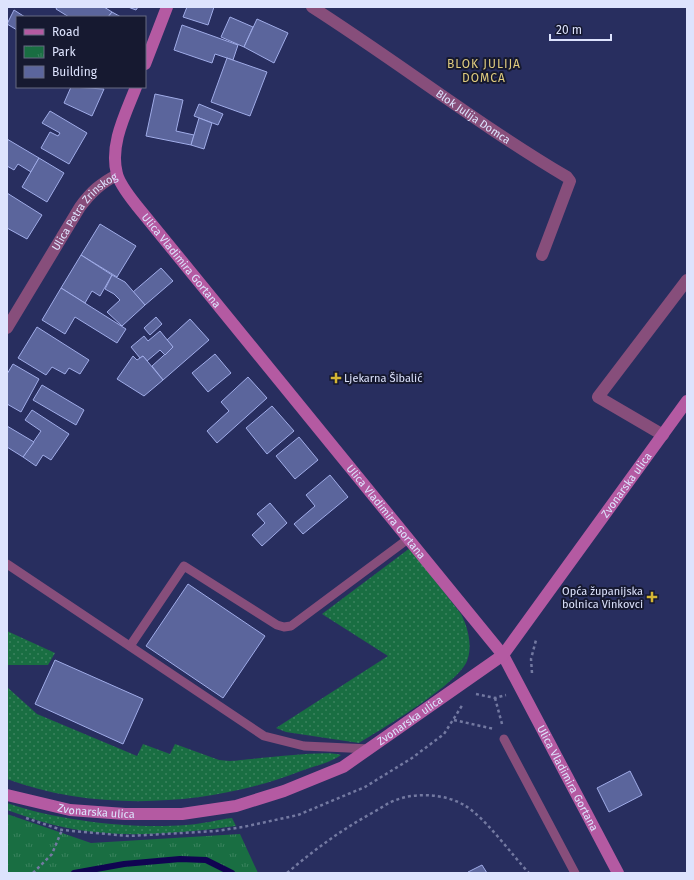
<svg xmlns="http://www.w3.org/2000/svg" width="694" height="880" font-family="'Fira Sans',sans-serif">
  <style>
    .grass { fill: url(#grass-dots) }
    .park { fill: url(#park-tufts) }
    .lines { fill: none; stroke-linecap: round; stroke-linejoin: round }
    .stream { stroke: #100451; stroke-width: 6 }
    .building { fill: #5b659c; stroke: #a0ace8 }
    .path { stroke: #7379a1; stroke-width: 2.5; stroke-dasharray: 3 3; stroke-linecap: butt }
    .lane { stroke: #874e7b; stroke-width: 9 }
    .street { stroke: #874e7b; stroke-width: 12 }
    .secondary { stroke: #b45aa2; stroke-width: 12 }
    .poi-dot { fill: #d4b635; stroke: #161930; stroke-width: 1.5 }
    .labels { text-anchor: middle; stroke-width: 4; stroke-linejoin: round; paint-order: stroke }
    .street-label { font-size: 11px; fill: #dde3fd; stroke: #161930 }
    .poi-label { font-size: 11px; fill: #dde3fd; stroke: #161930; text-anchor: start }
    .neighbourhood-label { font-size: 12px; letter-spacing: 1px; fill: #dfcb7e; stroke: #161930 }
  </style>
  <defs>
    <pattern id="grass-dots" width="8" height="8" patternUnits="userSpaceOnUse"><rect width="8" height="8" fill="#196e42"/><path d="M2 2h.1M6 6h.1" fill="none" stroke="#3a835e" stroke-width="1.8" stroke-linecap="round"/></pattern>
    <pattern id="park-tufts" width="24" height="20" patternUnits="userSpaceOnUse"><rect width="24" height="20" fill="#196e42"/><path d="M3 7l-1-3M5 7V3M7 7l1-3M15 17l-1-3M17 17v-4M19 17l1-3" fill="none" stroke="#3a835e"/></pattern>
  </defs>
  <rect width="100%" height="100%" fill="#282e5f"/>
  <!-- grass -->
  <g class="grass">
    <path d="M410 548 461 614C468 627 473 647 467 661 458 684 382 729 359 743L286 732 276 728 388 656 322 614Z"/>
    <path d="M7 631 55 653 48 665H7Z"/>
    <path d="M7 687 37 714 137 756 143 744 170 754 175 744 219 760 230 761C249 760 327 749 341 755 330 763 314 766 301 771 213 806 97 813 7 779Z"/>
    <path d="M7 803C59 821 131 829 186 825 202 824 217 820 232 818L236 826C176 834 113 840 54 825 38 821 22 815 7 810Z"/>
  </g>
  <!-- park -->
  <path class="park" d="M7 814 91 843 240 834 258 873H7Z"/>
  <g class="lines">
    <!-- stream -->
    <path class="stream" d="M74 873 124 864 180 859 206 860 232 873"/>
  </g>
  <!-- building -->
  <g class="building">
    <path d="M57 7H104L112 12 108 17H69L56 9Z"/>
    <path d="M128 7H138L136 10Z"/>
    <path d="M187 7H214L208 25 183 17Z"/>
    <path d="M14 10 25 17H17V30L7 24Z"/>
    <path d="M112 12 121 17H108Z"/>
    <path d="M230 17 253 27 244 47 221 37Z"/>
    <path d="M257 19 288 33 274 63 244 47Z"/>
    <path d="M182 25 238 45 233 60 215 54 212 63 174 50Z"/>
    <path d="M227 58 267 72 250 116 211 102Z"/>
    <path d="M71 87 104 89 92 116 64 103Z"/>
    <path d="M155 94 183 100 176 131 194 135 191 145 146 136Z"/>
    <path d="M199 104 223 114 218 125 194 116Z"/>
    <path d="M50 111 87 133 69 164 41 148 50 132 58 136 60 133 42 123Z"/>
    <path d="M199 118 212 123 204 149 191 145Z"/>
    <path d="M7 139 39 158 31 172 18 164 14 170 7 166Z"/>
    <path d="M39 158 64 173 47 202 22 187Z"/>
    <path d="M7 193 42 215 27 239 7 228Z"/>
    <path d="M100 224 136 246 117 277 81 255Z"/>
    <path d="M81 255 112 275 100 296 92 291 85 303 61 288Z"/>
    <path d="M161 268 173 281 145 305 133 292Z"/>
    <path d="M112 275 125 282 145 305 122 326 107 312 120 300 114 294 105 289Z"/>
    <path d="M61 288 126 329 117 343 75 317 65 334 42 320Z"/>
    <path d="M156 317 162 324 150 335 144 328Z"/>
    <path d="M190 319 209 340 163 380 152 366 173 347 167 340Z"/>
    <path d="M37 327 89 360 80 374 69 368 65 374 52 367 46 375 18 358Z"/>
    <path d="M160 331 173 347 165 355 160 350 147 361 143 356 140 358 131 347 144 336 148 341Z"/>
    <path d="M215 354 231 373 208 392 192 373Z"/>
    <path d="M133 356 137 360 143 356 163 380 144 396 117 379Z"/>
    <path d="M13 364 39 379 21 412 7 404V374Z"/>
    <path d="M248 377 267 398 217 443 207 431 229 411 221 402Z"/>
    <path d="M42 385 84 410 76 425 33 400Z"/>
    <path d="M272 406 294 431 267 454 246 428Z"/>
    <path d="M32 410 69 434 51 460 43 455 36 466 23 457 41 431 25 420Z"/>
    <path d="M7 426 34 442 23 457 7 447Z"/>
    <path d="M299 437 318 460 295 479 276 456Z"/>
    <path d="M330 475 348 497 303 534 294 524 315 506 306 495Z"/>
    <path d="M270 503 287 523 262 546 252 535 265 523 257 514Z"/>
    <path d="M188 584 265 636 223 698 146 646Z"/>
    <path d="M55 660 143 699 123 744 35 704Z"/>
    <path d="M630 771 642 795 609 812 597 788Z"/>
    <path d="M482 865 487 873H468V872Z"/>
  </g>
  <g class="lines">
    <!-- path -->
    <g class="path">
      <path d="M532 673 531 659 536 640 535 639"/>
      <path d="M476 694 495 698 506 695"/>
      <path d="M495 698 502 724"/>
      <path d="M454 720 494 729"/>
      <path d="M26 818 62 830 129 836 216 831 243 827 298 815 365 787 412 758 444 734 463 704"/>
      <path d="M33 873 52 854 62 830"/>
      <path d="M287 873C314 850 341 830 372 813 380 809 387 803 396 800 416 792 445 794 464 805 485 817 511 854 529 873"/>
    </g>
    <!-- lane -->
    <g class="lane">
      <path d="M7 564 264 736 304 746 370 749"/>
      <path d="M130 646 184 566 277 625 284 627 291 626 408 539"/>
      <path d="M504 739 575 873"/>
    </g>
    <!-- street -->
    <g class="street">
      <path id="s1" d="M312 7C398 62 479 125 567 177L570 181 542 255"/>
      <path id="s2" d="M7 328 80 207C91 192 101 183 117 175"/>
      <path d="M663 435 598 397 687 280"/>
    </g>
    <!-- secondary -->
    <g class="secondary">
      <path d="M145 64 167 7"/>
      <path id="s3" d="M136 87C126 113 109 145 117 174 120 185 130 197 137 206L503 655 618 873"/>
      <path id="s4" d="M7 795 70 810 125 814H182L236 806 284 791 343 767 503 655 687 401"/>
    </g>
  </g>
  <!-- markers -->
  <g class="poi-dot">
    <path d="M334 372h4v4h4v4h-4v4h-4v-4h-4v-4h4z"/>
    <path d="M650 591h4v4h4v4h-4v4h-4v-4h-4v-4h4z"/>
  </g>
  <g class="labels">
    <!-- street labels -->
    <g class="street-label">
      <text dy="4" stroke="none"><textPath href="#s1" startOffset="195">Blok Julija Domca</textPath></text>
      <text dy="4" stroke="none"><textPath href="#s2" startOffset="141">Ulica Petra Zrinskog</textPath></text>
      <text dy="4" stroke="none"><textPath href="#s3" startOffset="199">Ulica Vladimira Gortana</textPath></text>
      <text dy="4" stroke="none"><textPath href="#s4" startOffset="751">Zvonarska ulica</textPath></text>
      <text dy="4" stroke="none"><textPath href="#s3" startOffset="523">Ulica Vladimira Gortana</textPath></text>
      <text dy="4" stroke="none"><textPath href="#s4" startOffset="427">Zvonarska ulica</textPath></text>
      <text dy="4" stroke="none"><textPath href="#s3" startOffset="847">Ulica Vladimira Gortana</textPath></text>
      <text dy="4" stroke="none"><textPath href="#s4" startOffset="91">Zvonarska ulica</textPath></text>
    </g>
    <!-- poi labels -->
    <g class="poi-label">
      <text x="344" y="382">Ljekarna Šibalić</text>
      <text x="643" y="595" text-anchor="end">Opća županijska<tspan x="643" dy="13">bolnica Vinkovci</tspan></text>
    </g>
    <!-- neighbourhood labels -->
    <g class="neighbourhood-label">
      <text x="484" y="68">BLOK JULIJA<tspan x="484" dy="14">DOMCA</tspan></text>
    </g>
  </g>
  <!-- border -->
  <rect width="694" height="880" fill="none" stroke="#dde3fd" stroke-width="16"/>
  <!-- legend -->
  <rect x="16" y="16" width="130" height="72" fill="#161930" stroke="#666a82"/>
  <rect x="24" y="29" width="20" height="6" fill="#b45aa2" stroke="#666a82"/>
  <text x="52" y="36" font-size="12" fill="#dde3fd">Road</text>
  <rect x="24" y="46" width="20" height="12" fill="url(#park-tufts)" stroke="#666a82"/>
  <text x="52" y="56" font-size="12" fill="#dde3fd">Park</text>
  <rect x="24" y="66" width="20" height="12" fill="#5b659c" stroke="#666a82"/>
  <text x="52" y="76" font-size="12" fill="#dde3fd">Building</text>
  <!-- scale -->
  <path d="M550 34v6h61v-6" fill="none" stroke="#dde3fd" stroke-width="2"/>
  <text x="556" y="34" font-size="12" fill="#dde3fd" stroke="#161930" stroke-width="3" paint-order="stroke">20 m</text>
</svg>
